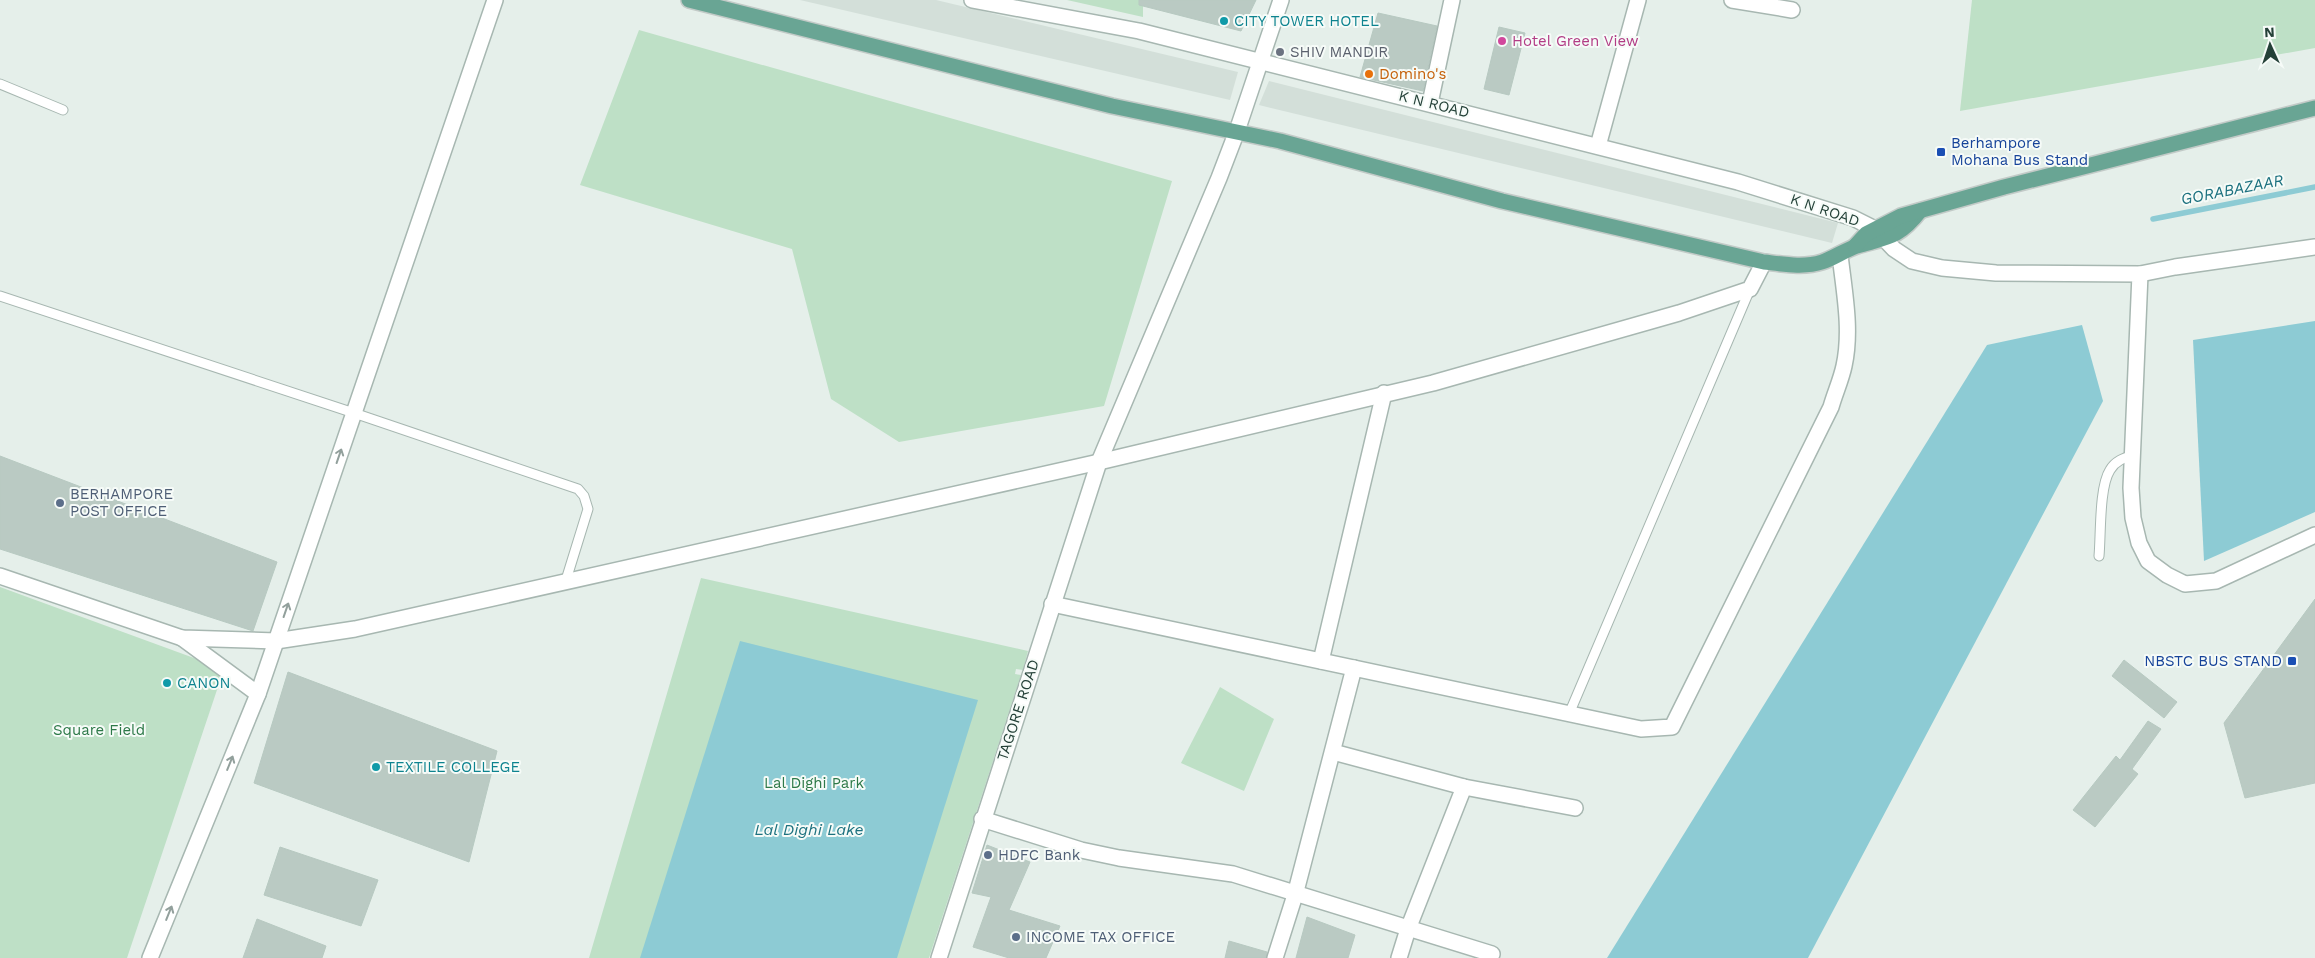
<svg xmlns="http://www.w3.org/2000/svg" width="2315" height="958" font-family="'Work Sans',sans-serif">
  <style>
    .built { fill: #d3dfd9 }
    .green { fill: #bee0c6 }
    .water { fill: #8dcbd4 }
    .lines { fill: none; stroke-linecap: round; stroke-linejoin: round }
    .stream { stroke: #8dcbd4; stroke-width: 5.5 }
    .building { fill: #bacac3; stroke: #b7c9c1 }
    .service-casing { stroke: #a7b7b1; stroke-width: 11 }
    .minor-casing { stroke: #a7b7b1; stroke-width: 18 }
    .tertiary-casing { stroke: #a7b7b1; stroke-width: 18 }
    .primary-casing { stroke: #c2cac7; stroke-width: 18 }
    .service { stroke: #fff; stroke-width: 9 }
    .minor { stroke: #fff; stroke-width: 15 }
    .tertiary { stroke: #fff; stroke-width: 15 }
    .primary { stroke: #69a594; stroke-width: 15 }
    .oneway { stroke: #92a09c }
    .culture-dot { fill: #0f9aa8; stroke: #f6fbf8; stroke-width: 2 }
    .hotel-dot { fill: #d1479c; stroke: #f6fbf8; stroke-width: 2 }
    .worship-dot { fill: #6b7280; stroke: #f6fbf8; stroke-width: 2 }
    .food-dot { fill: #e8710a; stroke: #f6fbf8; stroke-width: 2 }
    .transit-dot { fill: #1a4fb4; stroke: #f6fbf8; stroke-width: 2 }
    .service-dot { fill: #5c6f8a; stroke: #f6fbf8; stroke-width: 2 }
    .labels { text-anchor: middle; stroke-width: 4; stroke-linejoin: round; paint-order: stroke }
    .culture-label { font-size: 15px; fill: #0d838f; stroke: #f6fbf8; text-anchor: start }
    .hotel-label { font-size: 15px; fill: #b23c85; stroke: #f6fbf8; text-anchor: start }
    .worship-label { font-size: 15px; fill: #5b616d; stroke: #f6fbf8; text-anchor: start }
    .food-label { font-size: 15px; fill: #c56008; stroke: #f6fbf8; text-anchor: start }
    .street-label { font-size: 15px; fill: #244138; stroke: #f6fbf8 }
    .transit-label { font-size: 15px; fill: #164399; stroke: #f6fbf8; text-anchor: start }
    .service-label { font-size: 15px; fill: #4e5e75; stroke: #f6fbf8; text-anchor: start }
    .park-label { font-size: 15px; fill: #2d7948; stroke: #f6fbf8 }
    .water-label { font-size: 16px; font-style: italic; fill: #1c717f; stroke: #f6fbf8 }
  </style>
  <rect width="100%" height="100%" fill="#e5efea"/>
  <!-- built -->
  <g class="built">
    <path d="M800 0H936L1238 72 1230 100Z"/>
    <path d="M1269 81 1838 223 1832 243 1259 105Z"/>
  </g>
  <!-- green -->
  <g class="green">
    <path d="M1067 0H1143V17Z"/>
    <path d="M1972 0H2315V48L1960 111Z"/>
    <path d="M639 30 1172 181 1104 406 899 442 831 399 792 249 580 185Z"/>
    <path d="M701 578 1028 651 1023 670 1016 669 1015 674 1021 675 929 958H589Z"/>
    <path d="M0 587 224 669 127 958H0Z"/>
    <path d="M1220 687 1274 719 1244 791 1181 763Z"/>
  </g>
  <!-- water -->
  <g class="water">
    <path d="M2315 321V512L2204 561 2193 340Z"/>
    <path d="M2082 325 2103 401 1808 958H1607L1987 345Z"/>
    <path d="M740 641 978 700 897 958H640Z"/>
  </g>
  <g class="lines">
    <!-- stream -->
    <path class="stream" d="M2153 219 2315 187"/>
  </g>
  <!-- building -->
  <g class="building">
    <path d="M1139 0H1256L1241 31 1139 5Z"/>
    <path d="M1378 13 1437 26 1423 91 1360 77Z"/>
    <path d="M1499 27 1525 33 1509 95 1484 89Z"/>
    <path d="M0 456 277 562 253 631 0 549Z"/>
    <path d="M2315 599V783L2245 798 2224 723Z"/>
    <path d="M2124 660 2177 702 2164 718 2112 676Z"/>
    <path d="M288 672 497 751 469 862 254 783Z"/>
    <path d="M2148 721 2161 729 2132 769 2138 774 2095 827 2073 810 2116 756 2120 760Z"/>
    <path d="M987 845 1030 862 1009 910 1060 926 1046 958H1009L973 947 991 897 972 893Z"/>
    <path d="M280 847 378 880 361 926 264 895Z"/>
    <path d="M1307 917 1355 935 1348 958H1296Z"/>
    <path d="M257 919 326 946 322 958H243Z"/>
    <path d="M1229 941 1267 952 1266 958H1225Z"/>
  </g>
  <g class="lines">
    <defs>
      <g id="service">
        <path d="M0 84 63 110"/>
        <path d="M0 296 354 413 578 489 584 496 588 509 566 580"/>
        <path d="M2099 556C2101 535 2099 487 2110 470 2115 461 2124 458 2133 455"/>
        <path d="M1569 714 1750 289"/>
      </g>
      <g id="minor">
        <path d="M1732 0 1792 10"/>
        <path d="M1430 103 1452 0"/>
        <path d="M1598 146 1638 0"/>
        <path d="M2140 274 2175 267 2315 247"/>
        <path d="M0 576 182 638 276 641 355 629 1099 462 1433 383 1679 313 1750 289 1764 262"/>
        <path d="M1052 604 1641 729 1672 727 1831 407C1835 393 1841 380 1844 366 1852 330 1844 291 1840 255"/>
        <path d="M182 638 258 694"/>
        <path d="M1321 661 1384 393"/>
        <path d="M1333 752 1464 787 1575 808"/>
        <path d="M982 819 1081 850 1119 858 1233 874 1492 954"/>
        <path d="M150 958 258 694 495 0"/>
        <path d="M939 958 1099 462 1219 178 1237 131 1281 0"/>
        <path d="M1275 958 1295 895 1354 668"/>
        <path d="M1399 958 1408 929 1464 787"/>
      </g>
      <path id="tertiary" d="M972 0 1139 31 1738 182 1853 218 1875 229 1894 249 1912 261 1942 268 1996 273 2140 274 2131 488 2133 518 2139 543 2148 561 2167 575 2185 584 2216 581 2315 535"/>
      <g id="primary">
        <path d="M689 0 1112 106 1280 141 1502 201 1764 262C1782 264 1804 268 1822 262 1834 258 1845 250 1857 246 1888 237 1899 238 1920 211"/>
        <path d="M1855 246 1866 234 1901 216 2004 187 2315 108"/>
      </g>
    </defs>
    <!-- service casing -->
    <use href="#service" class="service-casing"/>
    <!-- minor casing -->
    <use href="#minor" class="minor-casing"/>
    <!-- tertiary casing -->
    <use href="#tertiary" class="tertiary-casing"/>
    <!-- primary casing -->
    <use href="#primary" class="primary-casing"/>
    <!-- service -->
    <use href="#service" class="service"/>
    <!-- minor -->
    <use href="#minor" class="minor"/>
    <!-- tertiary -->
    <use href="#tertiary" class="tertiary"/>
    <!-- primary -->
    <use href="#primary" class="primary"/>
  </g>
  <!-- one-way arrows -->
  <defs><path id="oneway-shaft" d="M-6 0H5M1.5-3L5.5 0L1.5 3" fill="none" stroke-width="1.6" stroke-linecap="round" stroke-linejoin="round" transform="scale(1.25)"/></defs>
  <g class="oneway">
    <use href="#oneway-shaft" transform="translate(339 456) rotate(-71)"/>
    <use href="#oneway-shaft" transform="translate(286 610) rotate(-71)"/>
    <use href="#oneway-shaft" transform="translate(230 763) rotate(-68)"/>
    <use href="#oneway-shaft" transform="translate(169 913) rotate(-68)"/>
  </g>
  <!-- markers -->
  <g class="culture-dot">
    <circle cx="1224" cy="21" r="5"/>
    <circle cx="167" cy="683" r="5"/>
    <circle cx="376" cy="767" r="5"/>
  </g>
  <circle class="hotel-dot" cx="1502" cy="41" r="5"/>
  <circle class="worship-dot" cx="1280" cy="52" r="5"/>
  <circle class="food-dot" cx="1369" cy="74" r="5"/>
  <g class="transit-dot">
    <rect x="1936" y="147" width="10" height="10" rx="2.5"/>
    <rect x="2287" y="656" width="10" height="10" rx="2.5"/>
  </g>
  <g class="service-dot">
    <circle cx="60" cy="503" r="5"/>
    <circle cx="988" cy="855" r="5"/>
    <circle cx="1016" cy="937" r="5"/>
  </g>
  <g class="labels">
    <!-- culture labels -->
    <g class="culture-label">
      <text x="1234" y="26">CITY TOWER HOTEL</text>
      <text x="177" y="688">CANON</text>
      <text x="386" y="772">TEXTILE COLLEGE</text>
    </g>
    <!-- hotel labels -->
    <g class="hotel-label">
      <text x="1512" y="46">Hotel Green View</text>
    </g>
    <!-- worship labels -->
    <g class="worship-label">
      <text x="1290" y="57">SHIV MANDIR</text>
    </g>
    <!-- food labels -->
    <g class="food-label">
      <text x="1379" y="79">Domino's</text>
    </g>
    <!-- street labels -->
    <g class="street-label">
      <text transform="translate(1434 104) rotate(14)" y="5">K N ROAD</text>
      <text transform="translate(1825 210) rotate(19)" y="5">K N ROAD</text>
      <text transform="translate(1018 710) rotate(-72)" y="5">TAGORE ROAD</text>
    </g>
    <!-- transit labels -->
    <g class="transit-label">
      <text x="1951" y="148">Berhampore<tspan x="1951" dy="17">Mohana Bus Stand</tspan></text>
      <text x="2282" y="666" text-anchor="end">NBSTC BUS STAND</text>
    </g>
    <!-- service labels -->
    <g class="service-label">
      <text x="70" y="499">BERHAMPORE<tspan x="70" dy="17">POST OFFICE</tspan></text>
      <text x="998" y="860">HDFC Bank</text>
      <text x="1026" y="942">INCOME TAX OFFICE</text>
    </g>
    <!-- park labels -->
    <g class="park-label">
      <text x="99" y="735">Square Field</text>
      <text x="814" y="788">Lal Dighi Park</text>
    </g>
    <!-- water labels -->
    <g class="water-label">
      <text transform="translate(2232 189) rotate(-11)" y="6">GORABAZAAR</text>
      <text x="809" y="835">Lal Dighi Lake</text>
    </g>
  </g>
  <!-- north arrow -->
  <g transform="translate(2270 45) rotate(357)" stroke="#f6fbf8" stroke-width="4" paint-order="stroke">
  <path d="M0-4L9 19L0 12L-9 19Z" fill="#244138"/>
  <text y="-8" font-size="14" font-weight="bold" text-anchor="middle" fill="#244138">N</text>
  </g>
</svg>
